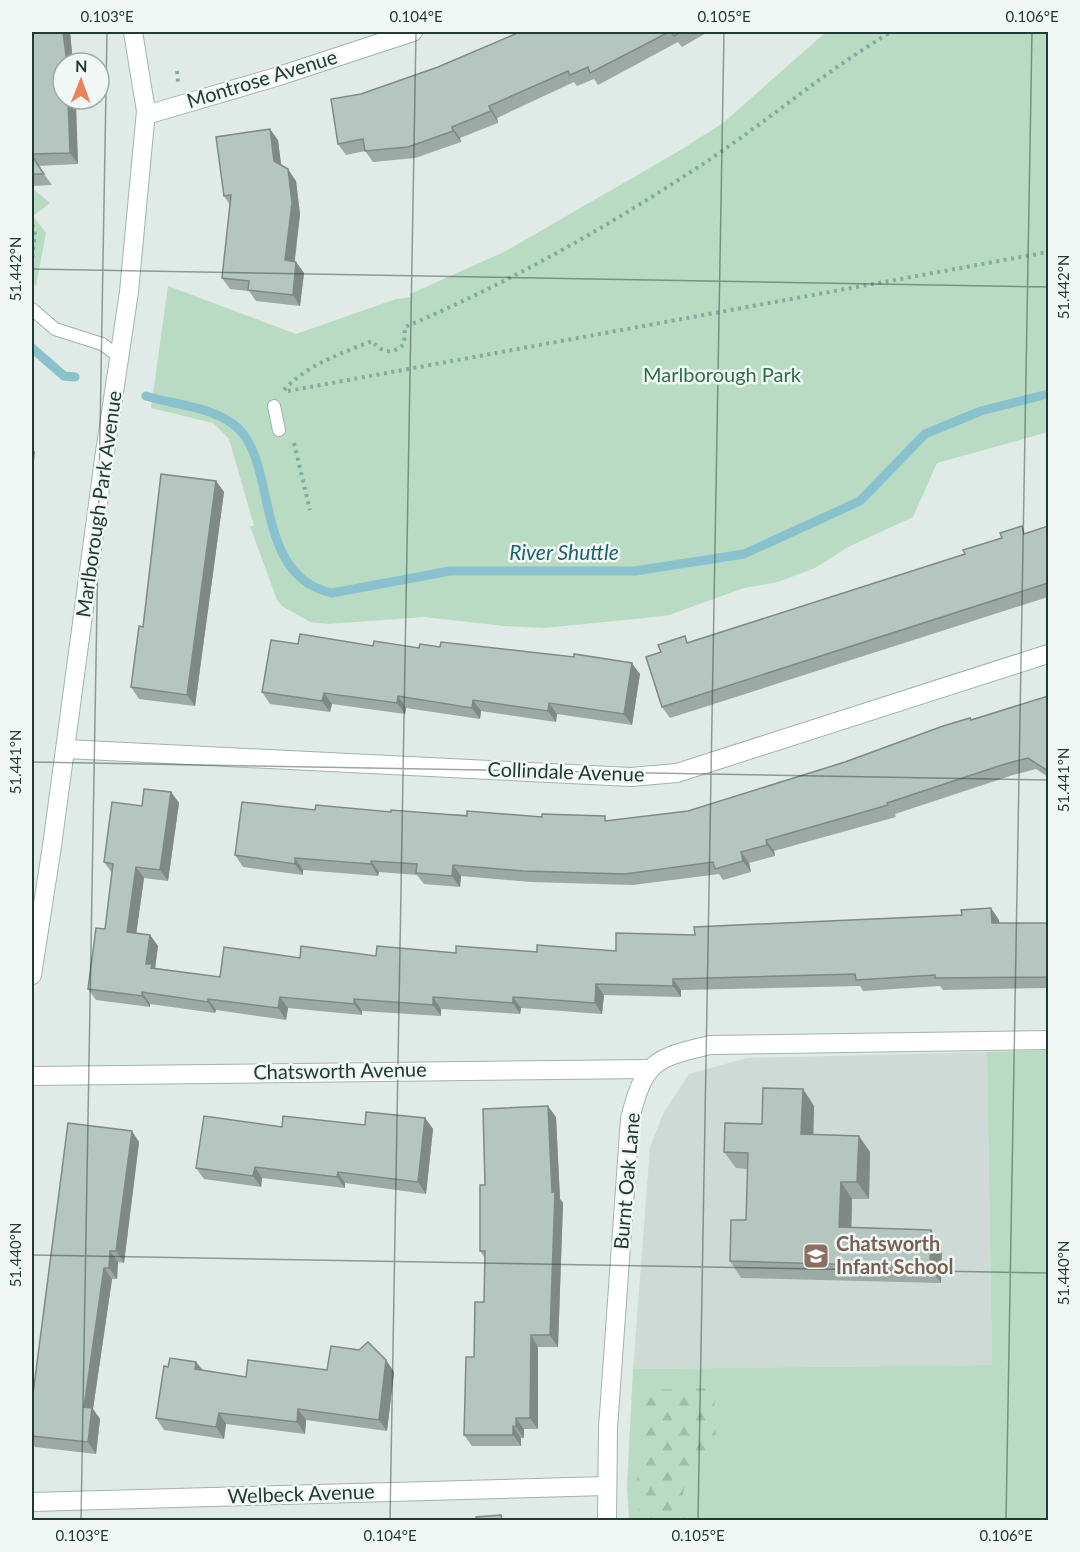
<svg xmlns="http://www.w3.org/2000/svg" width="1080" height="1552" font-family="Lato,sans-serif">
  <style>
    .built { fill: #cedad5 }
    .green { fill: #b9dbc3 }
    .forest { fill: url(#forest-firs) }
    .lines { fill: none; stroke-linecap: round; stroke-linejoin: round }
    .stream { stroke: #89c2cd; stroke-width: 9 }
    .lane-casing { stroke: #a3b2ad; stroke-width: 14 }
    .street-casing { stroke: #a3b2ad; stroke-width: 20 }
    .secondary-casing { stroke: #9fb5ae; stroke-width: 20 }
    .path { stroke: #81ada0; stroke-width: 4; stroke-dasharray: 3 4.5; stroke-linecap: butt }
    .lane { stroke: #fff; stroke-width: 12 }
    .street { stroke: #fff; stroke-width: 18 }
    .secondary { stroke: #fff; stroke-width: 18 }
    .wall { fill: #9ca9a4 }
    .shaded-wall { fill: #7f8a86 }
    .building { fill: #b5c5bf; stroke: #7f8a86; stroke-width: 1.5 }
    .ticks { fill: none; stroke: #213a34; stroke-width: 1.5; stroke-opacity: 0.45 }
    .labels { text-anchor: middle; stroke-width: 5; stroke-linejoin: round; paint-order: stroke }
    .street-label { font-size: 20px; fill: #213a34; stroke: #f0f7f4 }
    .park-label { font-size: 20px; fill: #2d6f48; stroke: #f0f7f4 }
    .education-label { font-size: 20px; font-weight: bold; fill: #785e54; stroke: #f0f7f4; text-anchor: start }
    .water-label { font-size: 21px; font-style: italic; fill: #1e6373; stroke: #f0f7f4 }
    .neatline { fill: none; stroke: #213a34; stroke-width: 2 }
    .ticks-label { font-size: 15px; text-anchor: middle; fill: #213a34 }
  </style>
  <defs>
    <pattern id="forest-firs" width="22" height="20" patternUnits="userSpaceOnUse" patternTransform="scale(1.5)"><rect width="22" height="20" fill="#b9dbc3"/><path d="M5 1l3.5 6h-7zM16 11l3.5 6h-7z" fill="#9fbda8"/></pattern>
  </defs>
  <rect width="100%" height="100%" fill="#e0eae6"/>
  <!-- built -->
  <path class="built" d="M987 1052 992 1365 633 1369 650 1147 664 1112 689 1074 747 1058Z"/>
  <!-- green -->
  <g class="green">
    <path d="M826 32H1048V432L937 463 913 517 848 547 815 568 778 582 744 588 669 615 645 618 544 628 504 626 424 617 328 624 310 622 282 606 277 600 250 526H254L229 439 213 423 151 408 168 286 296 334 396 299 411 297 410 294 504 252 679 151 723 123Z"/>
    <path d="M32 188 50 203 33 216 46 233 36 286 32 281Z"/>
    <path d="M1048 1050V1520H629L627 1487 633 1369 992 1365 987 1052Z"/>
  </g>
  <!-- forest -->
  <path class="forest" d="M714 1388 716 1453 710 1463 687 1473 680 1509 688 1520H639L637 1481 646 1390Z"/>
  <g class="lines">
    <!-- stream -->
    <g class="stream">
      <path d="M32 348 64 376 75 377"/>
      <path d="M146 396C175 405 208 406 233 424 280 457 250 575 332 593L450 571H635L744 554 860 501 925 434 981 411 1048 394"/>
    </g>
    <defs>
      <g id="lane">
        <path d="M32 309 55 329 102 344 120 357"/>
        <path d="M274 406 279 430"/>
      </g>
      <g id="street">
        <path d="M146 115 276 77 413 32"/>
        <path d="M66 749 631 777 677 773 1048 654"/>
        <path d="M32 1076 649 1069"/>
        <path d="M32 1502 606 1486"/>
        <path d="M607 1520 608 1428 630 1119C644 1062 654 1058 710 1045L1048 1040"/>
      </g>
      <path id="secondary" d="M32 975 52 846 104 459 129 292 146 111 133 32"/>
    </defs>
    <!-- lane casing -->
    <use href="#lane" class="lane-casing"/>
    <!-- street casing -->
    <use href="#street" class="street-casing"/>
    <!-- secondary casing -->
    <use href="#secondary" class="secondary-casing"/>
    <!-- path -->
    <g class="path">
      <path d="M177 71 178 82"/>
      <path d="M32 225 35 230 32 263"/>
      <path d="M284 390C308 364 340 354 372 341 382 353 393 355 404 344L405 327C504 285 599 232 689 173 759 129 820 74 891 32"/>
      <path d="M288 391 1048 252"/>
      <path d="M294 443 310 510"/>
    </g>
    <!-- lane -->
    <use href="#lane" class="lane"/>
    <!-- street -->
    <use href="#street" class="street"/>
    <!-- secondary -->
    <use href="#secondary" class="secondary"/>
  </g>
  <!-- wall -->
  <g class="wall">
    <path d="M32 32H70L73 63 78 164 38 166 52 185 32 186Z"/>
    <path d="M520 32H708L682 47 678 42 598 85 594 79 577 86 574 82 497 118 498 123 460 138 461 142 415 158 373 162 365 151 346 155 338 144 361 94 438 67Z"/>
    <path d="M278 140 281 165 296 181 300 214 295 261 304 273 300 306 256 301 249 291 230 289 222 278 230 205 224 196Z"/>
    <path d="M216 481 224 492 195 706 139 699 131 687 143 627Z"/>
    <path d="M1048 526V597L670 718 662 707 661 652 965 554Z"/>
    <path d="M298 644 419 648 640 674 632 725 557 714 556 722 481 711 480 719 406 708 405 714 332 704 330 712 270 704 262 692Z"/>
    <path d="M1048 696V777L1036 769 1013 775 895 814 896 817 774 851 775 856 749 863 751 872 723 880 719 874 633 885 531 882 461 876 460 887 424 884 417 875 379 872 378 876 303 870V875L243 867 235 855 315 810 542 817 608 821 688 811 845 762Z"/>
    <path d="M171 792 179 803 168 881 144 878 136 933 150 935 158 946 155 968 220 977 300 958 456 953 616 951 695 935 999 920V923H1048V988L943 990 940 986 863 991 860 986 681 990V997L604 995 602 1014 521 1008 520 1014 441 1009V1016L362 1011V1015L288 1008 286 1020 216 1010 215 1013 150 1004V1007L96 1000 88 989 105 929 112 873 104 862 142 806Z"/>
    <path d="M803 1089 814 1106 813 1134 870 1152 869 1199H852L851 1228 942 1246 941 1283 741 1278 730 1261 746 1220 748 1169 736 1168 724 1152 762 1124Z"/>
    <path d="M556 1117 560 1199 563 1203 558 1347H538V1429H524V1438H521V1446H472L464 1435 474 1357 484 1302 485 1258 480 1251 485 1185Z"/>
    <path d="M425 1118 433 1129 426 1194 345 1183V1188L262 1178 261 1187 204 1179 196 1168 282 1127 365 1125Z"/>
    <path d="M139 1142 124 1263 118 1262 117 1279H112L93 1409 100 1419 96 1454 35 1447 32 1442V1402Z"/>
    <path d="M386 1360 394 1372 387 1431 306 1420 305 1434 226 1424 224 1439 164 1430 156 1418 196 1362 203 1370 246 1377 327 1370Z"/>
  </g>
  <!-- shaded-wall -->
  <g class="shaded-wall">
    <path d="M63 32H70L73 63H67Z"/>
    <path d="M68 99H76L78 164 70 153Z"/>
    <path d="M489 106 497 118 498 123 491 111Z"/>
    <path d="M452 127 460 138 461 142 453 131Z"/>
    <path d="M270 129 278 140 282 172 274 161Z"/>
    <path d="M288 169 296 181 300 214 293 272 285 260Z"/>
    <path d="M296 262 304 273 300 306 293 295Z"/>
    <path d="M32 446 35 452 32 481Z"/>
    <path d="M216 481 224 492 195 706 187 695Z"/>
    <path d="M632 663 640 674 632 725 624 714Z"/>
    <path d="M324 693 332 704 330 712 322 701Z"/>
    <path d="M398 696 406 708 405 714 397 703Z"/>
    <path d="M473 700 481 711 480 719 472 708Z"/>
    <path d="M549 703 557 714 556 722 548 711Z"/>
    <path d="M171 792 179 803 168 881 160 870Z"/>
    <path d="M766 840 774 851 775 856 767 845Z"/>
    <path d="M741 852 749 863 751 872 743 861Z"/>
    <path d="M295 858 303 870V875L295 864Z"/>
    <path d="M371 861 379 872 378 876 371 864Z"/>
    <path d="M453 865 461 876 460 887 452 876Z"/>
    <path d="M136 867 144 878 135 943 127 932Z"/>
    <path d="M991 908 999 920 1000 934 992 923Z"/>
    <path d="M150 935 158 946 155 969 159 975 146 964Z"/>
    <path d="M673 979 681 990V997L673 986Z"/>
    <path d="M596 984 604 995 602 1014 595 1003Z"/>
    <path d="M142 992 150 1004V1007L142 996Z"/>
    <path d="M280 997 288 1008 286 1020 278 1008Z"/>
    <path d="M433 997 441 1009V1016L433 1005Z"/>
    <path d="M513 997 521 1008 520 1014 513 1003Z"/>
    <path d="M208 999 216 1010 215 1013 208 1002Z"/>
    <path d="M354 999 362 1011V1015L354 1004Z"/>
    <path d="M803 1089 814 1106 813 1151 801 1134Z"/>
    <path d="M548 1106 556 1117 560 1199 563 1203 558 1347 550 1335 552 1192Z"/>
    <path d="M425 1118 433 1129 426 1194 418 1182Z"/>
    <path d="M132 1131 139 1142 124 1263 116 1251Z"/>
    <path d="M859 1136 870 1152 869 1199 857 1182Z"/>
    <path d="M255 1167 262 1178 261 1187 253 1176Z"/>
    <path d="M338 1172 345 1183V1188L337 1177Z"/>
    <path d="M841 1182 852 1199 851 1244 839 1227Z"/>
    <path d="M931 1230 942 1246 941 1283 930 1267Z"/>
    <path d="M110 1251 118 1262 117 1279 109 1268Z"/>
    <path d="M104 1268 112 1279 93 1409 100 1419 96 1454 88 1442 84 1407Z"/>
    <path d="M531 1335 538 1347V1429L530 1418Z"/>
    <path d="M386 1360 394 1372 387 1431 379 1420Z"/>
    <path d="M196 1362 204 1373 195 1369Z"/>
    <path d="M298 1409 306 1420 305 1434 297 1422Z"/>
    <path d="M219 1413 226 1424 224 1439 216 1427Z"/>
    <path d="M516 1418 524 1429V1438L516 1427Z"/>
    <path d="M513 1426 521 1438V1446L513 1435Z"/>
  </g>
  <!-- building -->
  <g class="building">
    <path d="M32 32H63L67 63H63V99H68L70 153 32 154Z"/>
    <path d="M520 32H669L590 73 588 67 570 75 568 71 489 106 491 111 452 127 453 131 408 147 365 151 363 139 338 144 331 99 361 94 438 67Z"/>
    <path d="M671 32H681L674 36Z"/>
    <path d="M270 129 274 161 288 169 292 203 285 260 296 262 293 295 248 290 249 281 222 278 231 195 224 196 216 137Z"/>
    <path d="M32 156 44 174H32Z"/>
    <path d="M161 474 216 481 187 695 131 687 139 626 143 627Z"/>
    <path d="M1022 526 1024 534 1048 526V583L662 707 646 657 661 652 658 645 685 636 687 643 965 554 963 550 1002 538 1000 533Z"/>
    <path d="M300 634 373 646 374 641 419 648 420 644 440 647 441 642 574 657V654L632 663 624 714 549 703 548 711 473 700 472 708 398 696 397 703 324 693 322 701 262 692 271 640 298 644Z"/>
    <path d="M1048 696V771L1028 758 1005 764 887 803 888 805 766 840 767 845 741 852 743 861 715 869 713 862 625 874 523 871 453 865 452 876 416 873 417 864 371 861V864L295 858V864L235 855 242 802 315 810 316 805 391 812V810L467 816V811L542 817V814L605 816V821L688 811 845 762 943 726 970 718 971 720Z"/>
    <path d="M144 789 171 792 160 870 136 867 127 932 150 935 146 964H152L151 968 220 977 224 947 300 958 301 946 376 956 377 946 456 953V946L537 952V945L616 951V933L695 935 694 927 962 915 961 910 991 908 992 923H1048V977L935 978V975L856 980 855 974 673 979V986L596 984 595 1003 513 997V1003L433 997V1005L354 999V1004L280 997 278 1008 208 999V1002L142 992V996L88 989 96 928 105 929 113 864 104 862 112 802 142 806Z"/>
    <path d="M763 1088 803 1089 801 1134 859 1136 857 1182H841L839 1227 931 1230 930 1267 730 1261 731 1220H746L748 1153 724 1152 725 1123 762 1124Z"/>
    <path d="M548 1106 552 1192H555L550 1335H531L530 1418H516V1427L513 1426V1435H464L466 1357H474L475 1302H484L485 1251H480V1185H485L483 1109Z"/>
    <path d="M366 1112 425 1118 418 1182 338 1172 337 1177 255 1167 253 1176 196 1168 204 1116 282 1127 283 1116 365 1125Z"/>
    <path d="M68 1123 132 1131 116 1251H110L109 1268H104L84 1407 92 1408 88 1442 32 1436V1402Z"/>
    <path d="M368 1342 386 1360 379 1420 298 1409 297 1422 219 1413 216 1427 156 1418 164 1366 168 1367 170 1358 196 1362 195 1369 246 1377 248 1360 327 1370 331 1346 359 1350Z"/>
    <path d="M501 1515 502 1521H476V1517Z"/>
  </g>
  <!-- ticks -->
  <path class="ticks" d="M32 269 1048 287M32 762 1048 780M32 1255 1048 1273M81 1520 107 32M390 1520 416 32M698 1520 724 32M1006 1520 1032 32"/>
  <!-- icons -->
  <defs>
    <symbol id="school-square" viewBox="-11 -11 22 22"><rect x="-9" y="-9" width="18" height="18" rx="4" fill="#8d6e63" stroke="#f0f7f4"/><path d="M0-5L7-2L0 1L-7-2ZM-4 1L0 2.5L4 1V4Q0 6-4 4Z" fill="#fff"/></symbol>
  </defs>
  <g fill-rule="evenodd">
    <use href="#school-square" x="801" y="1241" width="30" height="30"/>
  </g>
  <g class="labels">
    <!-- street labels -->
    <g class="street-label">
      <text transform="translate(262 79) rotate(-17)" y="7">Montrose Avenue</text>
      <text transform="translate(99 504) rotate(-82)" y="7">Marlborough Park Avenue</text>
      <text transform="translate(566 772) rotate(2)" y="7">Collindale Avenue</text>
      <text transform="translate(340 1071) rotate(-1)" y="7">Chatsworth Avenue</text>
      <text transform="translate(627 1181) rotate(-85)" y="7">Burnt Oak Lane</text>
      <text transform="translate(301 1494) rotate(-2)" y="7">Welbeck Avenue</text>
    </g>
    <!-- park labels -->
    <g class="park-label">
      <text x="722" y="382">Marlborough Park</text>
    </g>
    <!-- education labels -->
    <g class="education-label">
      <text x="836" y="1251">Chatsworth<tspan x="836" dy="23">Infant School</tspan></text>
    </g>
    <!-- water labels -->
    <g class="water-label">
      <text x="564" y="560">River Shuttle</text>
    </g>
  </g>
  <!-- border -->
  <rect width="1080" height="1552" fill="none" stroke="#f0f7f4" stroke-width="66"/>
  <!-- north arrow -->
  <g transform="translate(81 81) rotate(1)"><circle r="28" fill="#f0f7f4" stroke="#9daba7" stroke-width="1.5"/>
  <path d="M0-4.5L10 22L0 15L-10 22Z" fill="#ec825c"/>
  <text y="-9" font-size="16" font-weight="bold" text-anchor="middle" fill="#213a34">N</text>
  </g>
  <rect x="33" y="33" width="1014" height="1486" class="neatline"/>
  <g class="ticks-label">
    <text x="107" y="22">0.103°E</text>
    <text x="416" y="22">0.104°E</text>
    <text x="724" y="22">0.105°E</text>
    <text x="1032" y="22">0.106°E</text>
    <text transform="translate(16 269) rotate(-90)" y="5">51.442°N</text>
    <text transform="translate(1064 287) rotate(-90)" y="5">51.442°N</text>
    <text transform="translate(16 762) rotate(-90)" y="5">51.441°N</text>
    <text transform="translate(1064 780) rotate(-90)" y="5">51.441°N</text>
    <text transform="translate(16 1255) rotate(-90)" y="5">51.440°N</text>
    <text transform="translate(1064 1273) rotate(-90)" y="5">51.440°N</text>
    <text x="82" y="1541">0.103°E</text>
    <text x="390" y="1541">0.104°E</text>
    <text x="698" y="1541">0.105°E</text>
    <text x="1006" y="1541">0.106°E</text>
  </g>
</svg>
